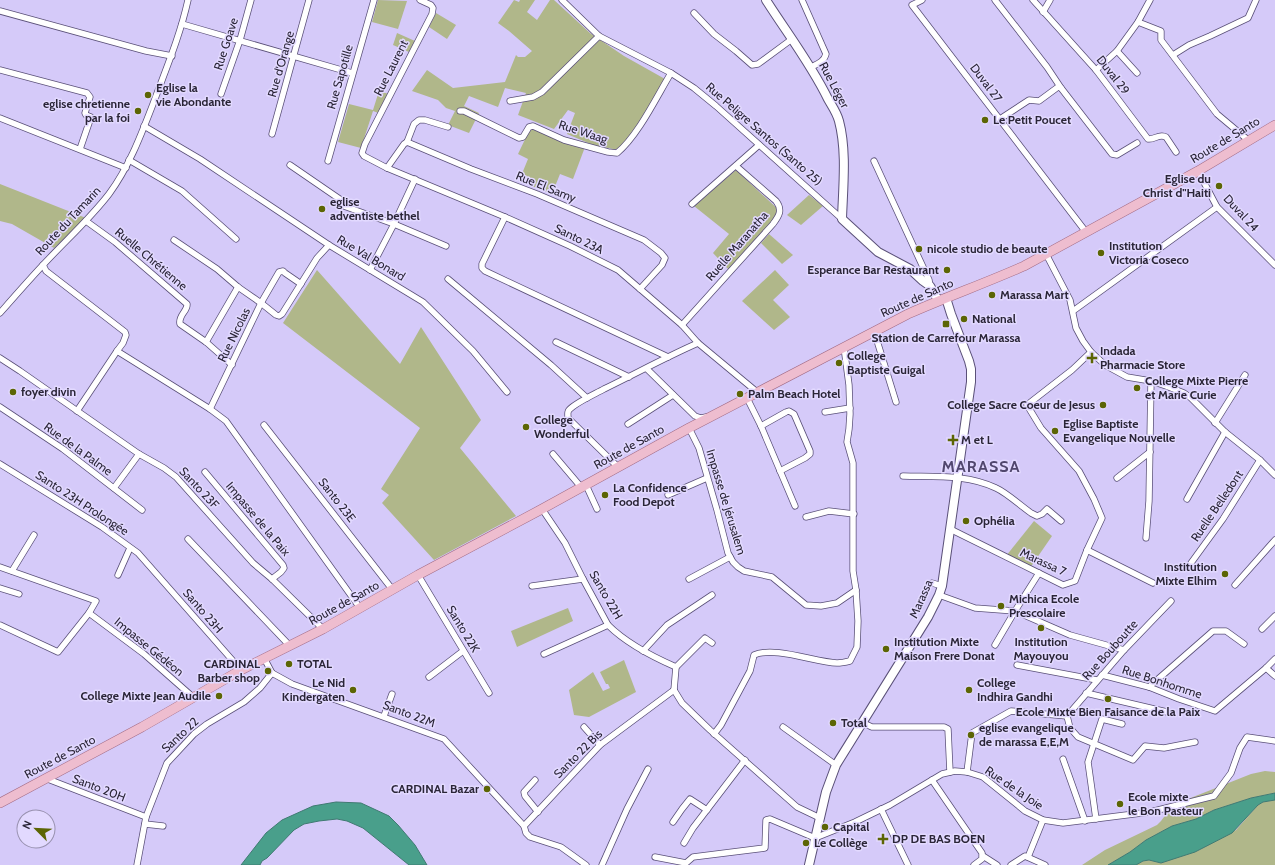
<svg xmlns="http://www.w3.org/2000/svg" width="1275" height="865" font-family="Cabin,sans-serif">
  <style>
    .green { fill: #b0b78a }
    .water { fill: #499f8b; stroke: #407a72 }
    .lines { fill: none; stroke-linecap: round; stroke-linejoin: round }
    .street-casing { stroke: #5a5078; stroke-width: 7 }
    .secondary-casing { stroke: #5a5078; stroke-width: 10 }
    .primary-casing { stroke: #a26b85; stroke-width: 10 }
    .street { stroke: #fff; stroke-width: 5.5 }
    .secondary { stroke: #fff; stroke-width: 8 }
    .primary { stroke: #eebdcf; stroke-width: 9 }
    .poi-dot { fill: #5c6504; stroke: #e2d9ff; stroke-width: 1.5 }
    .labels { text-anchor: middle; stroke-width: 3; stroke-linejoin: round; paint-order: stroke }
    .street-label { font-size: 12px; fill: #2a2537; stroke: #e2d9ff }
    .poi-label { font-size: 12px; font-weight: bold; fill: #2a2537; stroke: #e2d9ff; text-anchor: start }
    .district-label { font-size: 16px; font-weight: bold; letter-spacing: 1px; fill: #51476e; stroke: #e2d9ff }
  </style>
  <rect width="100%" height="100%" fill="#d5caf9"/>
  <!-- green -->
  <g class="green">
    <path d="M378 0 407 1 398 29 372 22Z"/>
    <path d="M514 0 519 2 520 0H535L527 12 537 20 550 0H554L590 33 624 56 665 79C651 104 637 128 618 150L593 145 567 134 575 113 568 110 554 129 518 115 526 93 505 88 498 107 469 96 464 106 479 113 469 133 448 125 455 111 446 108 438 100 412 91 427 70 453 88 505 82 516 55 518 57H525L532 51 509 31 498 23Z"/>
    <path d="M436 13 456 25 447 39 429 27Z"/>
    <path d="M397 33 415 41 409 52 393 45Z"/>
    <path d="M379 91 389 94 381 114 373 111 361 148 338 142 349 104 373 110Z"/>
    <path d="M531 127 585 147 573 179 560 174 552 194 519 181 528 159 518 154Z"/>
    <path d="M736 170 781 212 729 270 713 253 729 234 694 206Z"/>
    <path d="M0 184 86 218 54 248 12 224 0 221Z"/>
    <path d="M809 195 823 206 801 225 787 215Z"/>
    <path d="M769 234 793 255 782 264 761 243Z"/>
    <path d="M317 270 400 364 421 327 481 420 460 448 516 516 434 560 382 503 389 495 381 489 420 428 283 323Z"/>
    <path d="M775 270 789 285 773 300 790 317 774 330 742 301Z"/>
    <path d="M1034 521 1052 536 1030 568 1006 556Z"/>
    <path d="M568 608 573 621 517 647 511 631Z"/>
    <path d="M624 660 636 692 589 717 574 715 569 690 593 672 603 691 610 688 608 684H606L600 672Z"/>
    <path d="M1265 771 1275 772V793L1251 798 1214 810 1196 819 1172 826 1146 840 1130 852 1108 865H1082L1105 850 1157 825 1161 821 1167 813 1183 801 1251 774Z"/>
    <path d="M1275 800V865H1136L1143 861 1149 860 1161 863 1199 850 1236 830 1258 805 1263 802Z"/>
  </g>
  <!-- water -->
  <g class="water">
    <path d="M1275 793V800L1263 802 1258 805 1232 833 1195 852 1161 863 1149 860 1143 861 1136 865H1108L1130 852 1146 840 1172 826 1196 819 1214 810 1251 798Z"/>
    <path d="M336 802 361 803 389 816 398 825 415 845 427 865H409L363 828 347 821 337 819 319 821 304 824 294 830 267 858 262 861 260 865H241L266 833 282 820 313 806Z"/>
  </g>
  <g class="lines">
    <defs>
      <g id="street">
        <path d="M420 0 431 5 433 8 432 14 365 144 362 153 364 156 387 168 505 217 570 246 618 270 682 325 698 343 757 392"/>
        <path d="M562 0 599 36 671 73 694 88 716 106 842 219"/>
        <path d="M802 0 826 54C824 62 817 64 811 67"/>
        <path d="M922 0 912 5 1086 232"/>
        <path d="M995 0 1047 67 1061 88"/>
        <path d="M1033 0 1096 70 1148 139C1155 140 1159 133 1166 137L1176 152"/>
        <path d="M0 11 146 51 172 56"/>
        <path d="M1043 12 1050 0"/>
        <path d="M694 13 714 34 736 51 752 65 758 64 792 39"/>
        <path d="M1138 22 1161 31V40L1217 114 1248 140"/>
        <path d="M182 24 352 73"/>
        <path d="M1117 51 1137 73"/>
        <path d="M1173 55 1189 45 1210 36 1248 18 1256 0"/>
        <path d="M0 70 87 93 90 97 85 113 86 115 91 117 80 149"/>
        <path d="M1096 70 1117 51 1138 22 1150 0"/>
        <path d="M221 94 240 40 251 0"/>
        <path d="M510 101 533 97 542 92 599 36"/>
        <path d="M460 111H464L519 138 523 137 529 127 533 126 564 140 608 152 617 153C638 136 657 96 671 73"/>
        <path d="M0 118 126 168"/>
        <path d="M1000 119 1029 100 1039 101 1058 87 1061 88 1112 154 1117 155 1137 143"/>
        <path d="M144 126 200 159 329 245 423 302 473 351 507 392"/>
        <path d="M272 134 309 0"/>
        <path d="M407 142 414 124 419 120H425L448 127"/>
        <path d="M129 160 182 191 236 239"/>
        <path d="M328 161 374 0"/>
        <path d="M874 161 929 280 930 286"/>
        <path d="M290 165 341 200V205L394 224 446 246"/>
        <path d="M387 168 404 144 407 142 471 169 537 194 644 240 661 253 665 258 662 265 640 289"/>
        <path d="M1198 171 1217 207 1275 265"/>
        <path d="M692 204 759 145"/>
        <path d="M505 217 482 264V268L485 271 668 357"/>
        <path d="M86 221 115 242 187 304C188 311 178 315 180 324L206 342 232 365"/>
        <path d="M174 240 217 269 238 287 261 303 279 272 283 271 285 273 301 284"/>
        <path d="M1046 254 1070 300 1076 328 1083 341 1091 352 1105 365 1127 377 1151 381 1166 386 1184 393 1191 398 1225 432 1260 460 1275 475"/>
        <path d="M43 265 46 271 125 332 126 335 123 343 117 351"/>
        <path d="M370 270 394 224 415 179"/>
        <path d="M448 279 551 365 587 398"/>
        <path d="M1073 311 1217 207"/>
        <path d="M0 313C14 297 28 281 43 265 65 241 89 220 109 194 129 167 141 135 153 104 166 69 180 36 188 0"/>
        <path d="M682 325 773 224C779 216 783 210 776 201L736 166"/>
        <path d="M874 331 896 402"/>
        <path d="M206 342 238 287"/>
        <path d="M556 342 629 377"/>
        <path d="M0 358 20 371 139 454 164 468 176 477 253 563 272 579 323 629"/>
        <path d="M647 369 695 416 701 418 706 417"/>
        <path d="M747 398 761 426 795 506"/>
        <path d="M0 407 63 449 142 510"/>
        <path d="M210 409 261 303 276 315 279 316 282 314 317 258 329 245"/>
        <path d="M77 411 117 351 210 409 226 421 360 608"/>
        <path d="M825 412 850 408"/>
        <path d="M1215 423 1245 375"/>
        <path d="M628 424 673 395"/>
        <path d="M264 425 392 589"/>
        <path d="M761 426 786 412 789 411 794 414 810 451V454L805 458 780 471"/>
        <path d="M689 428 699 448 717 510 728 553 733 562 738 567 744 571 772 577 806 605 821 606 837 603 856 590"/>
        <path d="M553 454 581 487"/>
        <path d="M0 464 102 527 138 553 241 670"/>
        <path d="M618 467 568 418C568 415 567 412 569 410 575 403 595 394 604 389 635 374 666 357 698 343"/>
        <path d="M205 472 283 565 284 568 281 572 272 579"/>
        <path d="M903 476C934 477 967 474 996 488 1007 493 1021 506 1031 513L1037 516 1042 514 1047 509 1061 521"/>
        <path d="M1117 478 1150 452"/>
        <path d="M586 485 597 509"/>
        <path d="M114 488 139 454"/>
        <path d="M668 495 707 478"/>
        <path d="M1187 499 1225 432"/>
        <path d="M542 509 565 543 583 579 608 625C626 643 653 657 676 667L674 690"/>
        <path d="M806 517 829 511 854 514"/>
        <path d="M950 529 1063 585 1075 581 1087 550 1153 583"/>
        <path d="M1146 538 1149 501 1151 381"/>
        <path d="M188 539 290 646"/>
        <path d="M1087 550 1102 518 1094 499 1079 471 1041 428 1027 405 1072 370 1091 352"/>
        <path d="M1191 563 1223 519 1260 460"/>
        <path d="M0 567 96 601 89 613 58 652 0 625"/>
        <path d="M12 571 34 535"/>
        <path d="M118 575 130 548"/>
        <path d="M418 575 489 693"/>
        <path d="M689 579 730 557"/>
        <path d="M932 583 942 586"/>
        <path d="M1235 585 1275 540"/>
        <path d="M532 586 583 579"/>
        <path d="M0 588 19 594"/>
        <path d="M939 595 975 608 1015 611 1070 635 1124 650"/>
        <path d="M89 613 144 654 194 698"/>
        <path d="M1262 629 1275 616"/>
        <path d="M995 645 1015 611 1039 573"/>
        <path d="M643 651 667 625 712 595"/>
        <path d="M544 654 608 625"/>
        <path d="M264 658 272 673 292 684 444 739 524 826 526 833 530 837 561 847 586 865"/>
        <path d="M1017 665 1097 680"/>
        <path d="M676 667 705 638 712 643"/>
        <path d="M1266 668 1275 676"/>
        <path d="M1102 675 1149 687 1179 699 1215 711 1266 668 1275 659"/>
        <path d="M429 677 463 651"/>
        <path d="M1149 687 1213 631H1226L1244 644"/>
        <path d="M674 690 682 703 710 730 797 807 820 818"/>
        <path d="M1086 693 1167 712"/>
        <path d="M384 716 392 694"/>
        <path d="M1067 716 1124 650 1171 601"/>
        <path d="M1067 716 1070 728 1078 737 1133 760 1145 746 1164 748 1195 742"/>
        <path d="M863 723 872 727H944L948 729 950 772"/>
        <path d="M584 727 600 745"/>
        <path d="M783 727 836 765"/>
        <path d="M714 734 721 725 750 671 754 655C774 646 815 662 837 663 841 663 846 662 850 661L857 647 858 621 856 590 853 571V463L847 442 849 429 850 414 849 385 844 347"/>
        <path d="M1063 759 1085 821"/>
        <path d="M967 772 972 733 1011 711 1067 716"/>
        <path d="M45 778 146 817"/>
        <path d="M535 780 524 792 525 796 538 812"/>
        <path d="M932 780 982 853V859L974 865"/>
        <path d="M881 809 908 865"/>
        <path d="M1096 819 1088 762 1102 719 1122 724"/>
        <path d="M673 822 682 809 690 799 707 810"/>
        <path d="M145 824 163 826"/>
        <path d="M524 826 600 745 674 690"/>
        <path d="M684 843 693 828 745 760"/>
        <path d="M983 856 997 865"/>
        <path d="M655 857 686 863 693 857 765 848 766 820 770 819 815 838 855 822 890 805 942 774 955 771 967 772 983 777 1025 811 1043 820 1063 823 1150 812 1214 796 1231 773 1240 748 1247 737 1275 741"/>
        <path d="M1028 857 1043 820"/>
        <path d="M137 865 146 817 167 763 194 734 207 724 244 702 260 688 272 673"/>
        <path d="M602 865 627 809 648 769"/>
        <path d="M1011 865 1025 856 1045 865"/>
      </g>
      <g id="secondary">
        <path d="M766 0C787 33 811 64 828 99 832 106 837 113 839 121 847 151 843 187 842 219L878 252 910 269 923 281 930 286 938 300"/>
        <path d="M809 865 826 792 836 765 928 617 939 595 942 586 971 382V369L969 361 951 314 946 298"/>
      </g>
      <path id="primary" d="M0 803 142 727 241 670 323 629 418 575 542 509 689 428 908 314C946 297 986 283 1024 266L1198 171 1275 125"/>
    </defs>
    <!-- street casing -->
    <use href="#street" class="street-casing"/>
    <!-- secondary casing -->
    <use href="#secondary" class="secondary-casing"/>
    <!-- primary casing -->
    <use href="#primary" class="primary-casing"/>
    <!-- street -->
    <use href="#street" class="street"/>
    <!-- secondary -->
    <use href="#secondary" class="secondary"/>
    <!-- primary -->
    <use href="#primary" class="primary"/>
  </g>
  <!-- markers -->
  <g class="poi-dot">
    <circle cx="148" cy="95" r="4"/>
    <circle cx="138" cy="111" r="4"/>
    <circle cx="985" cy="120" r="4"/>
    <circle cx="1219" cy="186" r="4"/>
    <circle cx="322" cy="209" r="4"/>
    <circle cx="919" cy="249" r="4"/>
    <circle cx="1101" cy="253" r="4"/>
    <circle cx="947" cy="270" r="4"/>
    <circle cx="992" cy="295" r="4"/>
    <circle cx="964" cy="319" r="4"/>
    <rect x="942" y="320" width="8" height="8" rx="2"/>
    <path d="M1090 352h4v4h4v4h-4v4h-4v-4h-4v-4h4z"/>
    <circle cx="839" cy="363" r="4"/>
    <circle cx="1137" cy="388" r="4"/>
    <circle cx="13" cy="392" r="4"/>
    <circle cx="740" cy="394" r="4"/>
    <circle cx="1103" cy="405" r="4"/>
    <circle cx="526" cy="427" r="4"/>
    <circle cx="1055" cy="431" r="4"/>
    <path d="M951 434h4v4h4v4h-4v4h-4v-4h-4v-4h4z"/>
    <circle cx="605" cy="495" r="4"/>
    <circle cx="966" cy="521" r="4"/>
    <circle cx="1225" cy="574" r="4"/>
    <circle cx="1001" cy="606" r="4"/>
    <circle cx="1041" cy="628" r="4"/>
    <circle cx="886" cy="649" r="4"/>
    <circle cx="289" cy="664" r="4"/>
    <circle cx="268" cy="671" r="4"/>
    <circle cx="353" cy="690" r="4"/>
    <circle cx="969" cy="690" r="4"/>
    <circle cx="219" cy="696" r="4"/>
    <circle cx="1108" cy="699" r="4"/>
    <circle cx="833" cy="723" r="4"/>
    <circle cx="971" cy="735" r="4"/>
    <circle cx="487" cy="789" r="4"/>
    <circle cx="1120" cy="804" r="4"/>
    <circle cx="825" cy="827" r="4"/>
    <path d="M881 833h4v4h4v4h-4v4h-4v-4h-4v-4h4z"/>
    <circle cx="806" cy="843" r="4"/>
  </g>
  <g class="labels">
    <!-- street labels -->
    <g class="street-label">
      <text transform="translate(226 44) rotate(-72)" y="4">Rue Goave</text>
      <text transform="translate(281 64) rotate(-74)" y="4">Rue d'Orange</text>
      <text transform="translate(391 68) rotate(-63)" y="4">Rue Laurent</text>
      <text transform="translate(1113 75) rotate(52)" y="4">Duval 29</text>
      <text transform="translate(340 77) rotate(-74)" y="4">Rue Sapotille</text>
      <text transform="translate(986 83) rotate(53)" y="4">Duval 27</text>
      <text transform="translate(834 85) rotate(62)" y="4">Rue Léger</text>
      <text transform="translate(583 132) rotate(18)" y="4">Rue Waag</text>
      <text transform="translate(764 134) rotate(41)" y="4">Rue Peligre Santos (Santo 25)</text>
      <text transform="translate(1225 140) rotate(-31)" y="4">Route de Santo</text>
      <text transform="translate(546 187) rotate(22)" y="4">Rue El Samy</text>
      <text transform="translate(1241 213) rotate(47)" y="4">Duval 24</text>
      <text transform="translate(68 221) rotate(-47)" y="4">Route du Tamarin</text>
      <text transform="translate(579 239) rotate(26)" y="4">Santo 23A</text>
      <text transform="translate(737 246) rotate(-49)" y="4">Ruelle Maranatha</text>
      <text transform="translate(371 258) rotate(31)" y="4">Rue Val Bonard</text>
      <text transform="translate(151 259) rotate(40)" y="4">Ruelle Chrétienne</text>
      <text transform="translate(917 298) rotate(-24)" y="4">Route de Santo</text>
      <text transform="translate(234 335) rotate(-64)" y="4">Rue Nicolas</text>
      <text transform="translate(629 447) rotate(-29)" y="4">Route de Santo</text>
      <text transform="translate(78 449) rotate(36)" y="4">Rue de la Palme</text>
      <text transform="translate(199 488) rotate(47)" y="4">Santo 23F</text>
      <text transform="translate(337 500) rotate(52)" y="4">Santo 23E</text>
      <text transform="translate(726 502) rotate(73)" y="4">Impasse de Jérusalem</text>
      <text transform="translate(82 503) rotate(33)" y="4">Santo 23H Prolongée</text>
      <text transform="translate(1217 506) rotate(-56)" y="4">Ruelle Belledont</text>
      <text transform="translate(258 519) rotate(50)" y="4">Impasse de la Paix</text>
      <text transform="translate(1043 562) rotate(25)" y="4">Marassa 7</text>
      <text transform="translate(606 595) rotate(60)" y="4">Santo 22H</text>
      <text transform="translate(921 599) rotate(-66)" y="4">Marassa</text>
      <text transform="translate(344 603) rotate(-29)" y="4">Route de Santo</text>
      <text transform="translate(203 611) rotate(49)" y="4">Santo 23H</text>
      <text transform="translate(463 629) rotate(59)" y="4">Santo 22K</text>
      <text transform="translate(149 647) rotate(39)" y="4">Impasse Gédéon</text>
      <text transform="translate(1110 650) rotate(-48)" y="4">Rue Bouboutte</text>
      <text transform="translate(1162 682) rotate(18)" y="4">Rue Bonhomme</text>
      <text transform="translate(409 714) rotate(21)" y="4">Santo 22M</text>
      <text transform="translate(180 735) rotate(-43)" y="4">Santo 22</text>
      <text transform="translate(578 754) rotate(-45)" y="4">Santo 22 Bis</text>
      <text transform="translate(60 757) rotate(-28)" y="4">Route de Santo</text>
      <text transform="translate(99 788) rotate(21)" y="4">Santo 20H</text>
      <text transform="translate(1014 788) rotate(34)" y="4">Rue de la Joie</text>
    </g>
    <!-- poi labels -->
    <g class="poi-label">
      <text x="156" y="92">Eglise la<tspan x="156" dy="14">vie Abondante</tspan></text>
      <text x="130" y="108" text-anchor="end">eglise chretienne<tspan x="130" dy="14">par la foi</tspan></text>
      <text x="993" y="124">Le Petit Poucet</text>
      <text x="1211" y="183" text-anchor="end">Eglise du<tspan x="1211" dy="14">Christ d"Haiti</tspan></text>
      <text x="330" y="206">eglise<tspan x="330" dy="14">adventiste bethel</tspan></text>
      <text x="1109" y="250">Institution<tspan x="1109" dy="14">Victoria Coseco</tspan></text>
      <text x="927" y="253">nicole studio de beaute</text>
      <text x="939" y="274" text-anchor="end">Esperance Bar Restaurant</text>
      <text x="1000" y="299">Marassa Mart</text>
      <text x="972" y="323">National</text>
      <text x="946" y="342" text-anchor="middle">Station de Carrefour Marassa</text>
      <text x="1100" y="355">Indada<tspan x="1100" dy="14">Pharmacie Store</tspan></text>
      <text x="847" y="360">College<tspan x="847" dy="14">Baptiste Guigal</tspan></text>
      <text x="1145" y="385">College Mixte Pierre<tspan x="1145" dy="14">et Marie Curie</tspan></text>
      <text x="21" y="396">foyer divin</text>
      <text x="748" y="398">Palm Beach Hotel</text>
      <text x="1095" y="409" text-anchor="end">College Sacre Coeur de Jesus</text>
      <text x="534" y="424">College<tspan x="534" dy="14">Wonderful</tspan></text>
      <text x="1063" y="428">Eglise Baptiste<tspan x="1063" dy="14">Evangelique Nouvelle</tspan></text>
      <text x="961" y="444">M et L</text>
      <text x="613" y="492">La Confidence<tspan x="613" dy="14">Food Depot</tspan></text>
      <text x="974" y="525">Ophélia</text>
      <text x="1217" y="571" text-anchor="end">Institution<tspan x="1217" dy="14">Mixte Elhim</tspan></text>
      <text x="1009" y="603">Michica Ecole<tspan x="1009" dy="14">Prescolaire</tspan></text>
      <text x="894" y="646">Institution Mixte<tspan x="894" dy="14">Maison Frere Donat</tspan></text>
      <text x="1041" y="646" text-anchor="middle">Institution<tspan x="1041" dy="14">Mayouyou</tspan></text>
      <text x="260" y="668" text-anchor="end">CARDINAL<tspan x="260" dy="14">Barber shop</tspan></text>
      <text x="297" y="668">TOTAL</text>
      <text x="345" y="687" text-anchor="end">Le Nid<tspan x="345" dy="14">Kindergaten</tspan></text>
      <text x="977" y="687">College<tspan x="977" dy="14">Indhira Gandhi</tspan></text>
      <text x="211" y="700" text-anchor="end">College Mixte Jean Audile</text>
      <text x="1108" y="716" text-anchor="middle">Ecole Mixte Bien Faisance de la Paix</text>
      <text x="841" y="727">Total</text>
      <text x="979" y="732">eglise evangelique<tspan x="979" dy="14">de marassa E,E,M</tspan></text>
      <text x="479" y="793" text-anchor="end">CARDINAL Bazar</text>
      <text x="1128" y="801">Ecole mixte<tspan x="1128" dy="14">le Bon Pasteur</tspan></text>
      <text x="833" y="831">Capital</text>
      <text x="892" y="843">DP DE BAS BOEN</text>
      <text x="814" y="847">Le Collège</text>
    </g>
    <!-- district labels -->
    <g class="district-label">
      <text x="981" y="472">MARASSA</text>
    </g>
  </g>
  <!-- north arrow -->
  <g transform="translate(36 829) rotate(294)"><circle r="19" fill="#e2d9ff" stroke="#9891af"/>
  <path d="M0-3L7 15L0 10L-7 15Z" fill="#5c6504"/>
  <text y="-6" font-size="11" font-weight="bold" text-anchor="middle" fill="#2a2537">N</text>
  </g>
</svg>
